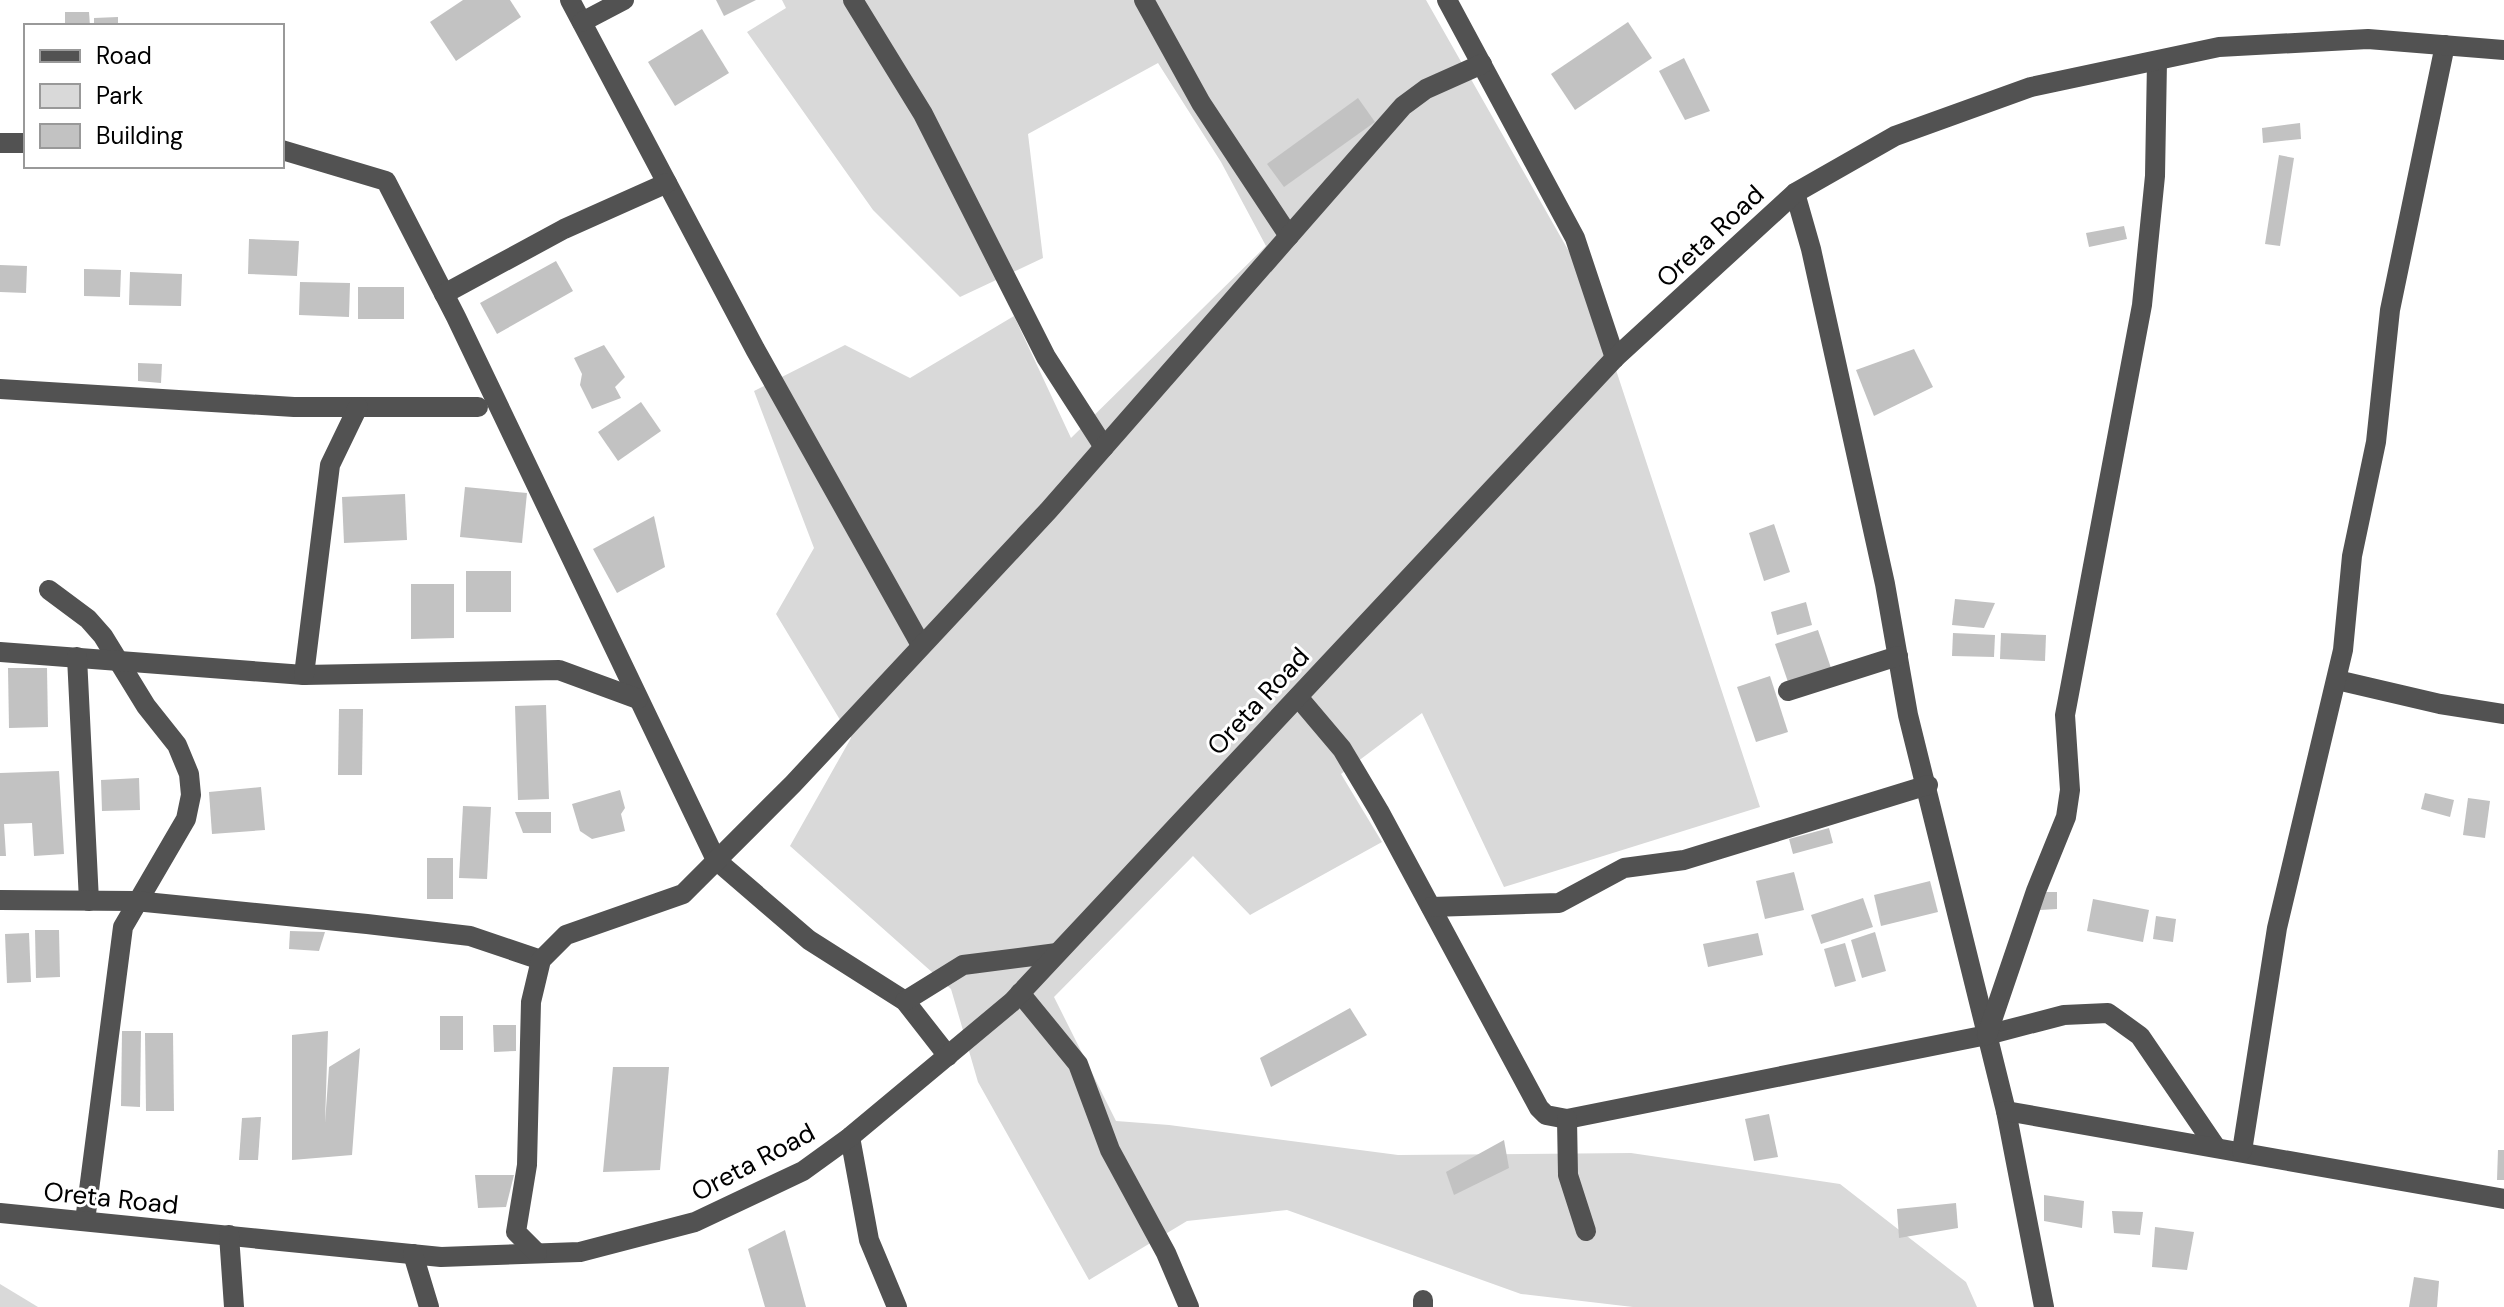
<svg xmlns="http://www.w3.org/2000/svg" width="2504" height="1307" font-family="'DM Sans',sans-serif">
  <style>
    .green { fill: #d9d9d9 }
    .building { fill: #c2c2c2 }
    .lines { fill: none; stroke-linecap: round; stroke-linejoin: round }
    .minor { stroke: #525252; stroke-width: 20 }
    .labels { text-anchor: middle; stroke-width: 6; stroke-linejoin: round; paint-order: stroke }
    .street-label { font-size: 26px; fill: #000; stroke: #fff }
  </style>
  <rect width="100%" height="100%" fill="#fff"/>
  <!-- green -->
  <g class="green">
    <path d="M782 0H1426L1588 285 1760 807 1504 887 1422 713 1341 774 1382 842 1250 915 1193 856 1054 997 1116 1121 1169 1125 1398 1155 1631 1153 1840 1184 1966 1282 1977 1307H1633L1521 1294 1287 1210 1187 1221 1089 1280 978 1082 951 989 790 846 851 738 776 614 814 548 754 391 845 345 910 378 1014 316 1071 438 1266 246 1221 162 1158 63 1028 134 1043 258 960 297 873 210 747 32 786 8Z"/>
    <path d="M0 1284 38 1307H0Z"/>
  </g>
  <!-- building -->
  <g class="building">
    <path d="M463 0H510L521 17 456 61 430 22Z"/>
    <path d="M716 0H756L724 16Z"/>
    <path d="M65 12H89L90 26H65Z"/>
    <path d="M118 17V26H94V18Z"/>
    <path d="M1628 22 1652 58 1575 110 1551 74Z"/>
    <path d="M702 29 729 73 675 106 648 62Z"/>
    <path d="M1684 58 1710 111 1685 120 1659 71Z"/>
    <path d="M1358 98 1375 122 1284 187 1267 164Z"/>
    <path d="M2300 123 2301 139 2263 143 2262 128Z"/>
    <path d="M2279 155 2294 158 2280 246 2265 244Z"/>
    <path d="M2124 226 2127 239 2089 247 2086 233Z"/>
    <path d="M249 239 299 241 297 276 248 274Z"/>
    <path d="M556 261 573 291 497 334 480 303Z"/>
    <path d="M0 265 27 266 26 293 0 292Z"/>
    <path d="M84 269 121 270 120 297 84 296Z"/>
    <path d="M130 272 182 274 181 306 129 305Z"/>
    <path d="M300 282 350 283 349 317 299 315Z"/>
    <rect x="358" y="287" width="46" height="32"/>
    <path d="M604 345 625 377 615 387 621 398 592 409 580 385 582 374 574 358Z"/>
    <path d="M1914 349 1933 387 1874 416 1856 370Z"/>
    <path d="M138 363 162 364 161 383 138 381Z"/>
    <path d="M641 402 661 431 618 461 598 432Z"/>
    <path d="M465 487 527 493 522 543 460 537Z"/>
    <path d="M405 494 407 540 344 543 342 497Z"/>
    <path d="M654 516 665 567 617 593 593 549Z"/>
    <path d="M1774 524 1790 572 1764 581 1749 533Z"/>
    <rect x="466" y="571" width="45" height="41"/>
    <path d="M411 584H454V638L411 639Z"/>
    <path d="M1955 599 1995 603 1984 628 1952 625Z"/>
    <path d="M1806 602 1812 625 1777 635 1771 612Z"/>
    <path d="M1818 630 1831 668 1788 682 1775 644Z"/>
    <path d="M1953 633 1995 635 1994 657 1952 656Z"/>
    <path d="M2001 633 2046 635 2045 661 2000 659Z"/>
    <path d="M8 668H47L48 727 9 728Z"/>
    <path d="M1770 676 1788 732 1756 742 1737 687Z"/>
    <path d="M546 705 549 799 518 800 515 706Z"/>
    <path d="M339 709H363L362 775H338Z"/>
    <path d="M59 771 64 854 34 856 32 823 4 824 6 856H0V773Z"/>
    <path d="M139 778 140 810 102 811 101 780Z"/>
    <path d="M261 787 265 830 212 834 209 792Z"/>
    <path d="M620 790 625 808 621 814 625 831 592 839 580 831 572 804Z"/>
    <path d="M2425 793 2454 800 2450 817 2421 809Z"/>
    <path d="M2468 798 2490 801 2485 838 2463 835Z"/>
    <path d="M463 806 491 807 487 879 459 878Z"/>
    <path d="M515 812H551V833H523Z"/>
    <path d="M1829 828 1833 843 1793 854 1789 839Z"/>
    <rect x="427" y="858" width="26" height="41"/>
    <path d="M1794 872 1804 910 1765 919 1756 881Z"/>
    <path d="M1930 881 1938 912 1881 926 1874 895Z"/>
    <path d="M2040 892H2057V909L2040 910Z"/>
    <path d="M1863 898 1873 927 1821 944 1811 915Z"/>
    <path d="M2093 899 2149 910 2143 942 2087 931Z"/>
    <path d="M2156 916 2176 919 2173 942 2153 939Z"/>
    <path d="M35 930H59L60 977 36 978Z"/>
    <path d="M290 931 325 932 319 951 289 949Z"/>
    <path d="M1875 932 1886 971 1862 978 1851 940Z"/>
    <path d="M29 933 31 982 7 983 5 934Z"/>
    <path d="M1758 933 1763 955 1708 967 1703 944Z"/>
    <path d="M1845 943 1856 981 1835 987 1824 949Z"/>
    <path d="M1350 1008 1367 1035 1271 1087 1260 1058Z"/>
    <rect x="440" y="1016" width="23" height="34"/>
    <path d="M493 1025H516V1051L494 1052Z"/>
    <path d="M122 1031H141L140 1107 121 1106Z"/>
    <path d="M328 1031 325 1123 329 1067 360 1048 352 1155 292 1160V1035Z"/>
    <path d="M145 1033H173L174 1111H146Z"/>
    <path d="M613 1067H669L660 1170 603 1172Z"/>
    <path d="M1769 1114 1778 1157 1754 1161 1745 1119Z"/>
    <path d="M261 1117 258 1160H239L242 1118Z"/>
    <path d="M1504 1140 1509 1168 1454 1195 1446 1172Z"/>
    <path d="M2498 1150H2504V1180H2497Z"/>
    <path d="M475 1175H514L506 1207 478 1208Z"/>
    <path d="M2044 1195 2084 1201 2082 1228 2044 1221Z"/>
    <path d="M1956 1203 1958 1228 1899 1238 1897 1209Z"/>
    <path d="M2112 1211 2143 1212 2140 1235 2114 1233Z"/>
    <path d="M2155 1227 2194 1232 2187 1270 2152 1267Z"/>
    <path d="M785 1230 806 1307H765L748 1249Z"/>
    <path d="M2414 1277 2439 1281 2437 1307H2409Z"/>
  </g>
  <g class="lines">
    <!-- minor -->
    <g class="minor">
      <path d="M570 0 755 349 921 645"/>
      <path d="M853 0 923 114 1046 357 1104 447"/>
      <path d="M1144 0 1201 103 1289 236"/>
      <path d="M1447 0 1575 238 1615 358"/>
      <path d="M582 22 624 0"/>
      <path d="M0 143H26"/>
      <path d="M282 150 386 181 456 317 716 860 809 940 905 1001 948 1056"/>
      <path d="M1795 193 1811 249 1885 584 1908 715 2006 1111 2044 1307"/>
      <path d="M444 294 564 229 667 183"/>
      <path d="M0 389 294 407H478"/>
      <path d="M49 590 88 619 103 636 146 706 177 745 189 774 191 795 186 819 123 927 85 1221"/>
      <path d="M0 652 304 675 559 670 638 699"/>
      <path d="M77 657 89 901"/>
      <path d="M304 675 330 465 358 407"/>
      <path d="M2337 680 2440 704 2504 714"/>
      <path d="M1788 691 1898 656"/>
      <path d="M1298 697 1342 749 1379 811 1539 1108 1546 1115 1567 1119 1987 1035 2064 1015 2108 1013 2140 1036 2215 1146"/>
      <path d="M0 900 135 901 367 924 470 936 541 960"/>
      <path d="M1431 907 1559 903 1624 868 1684 860 1928 785"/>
      <path d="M1020 993 1078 1064 1110 1150 1166 1253 1189 1307"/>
      <path d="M905 1001 963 965 1057 953"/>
      <path d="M1987 1035 2036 891 2066 817 2070 790 2065 715 2142 305 2155 176 2157 61"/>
      <path d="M2006 1111 2504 1199"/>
      <path d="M1567 1119 1568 1175 1586 1231"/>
      <path d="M850 1137 869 1240 897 1307"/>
      <path d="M2242 1151 2277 928 2343 650 2352 556 2376 442 2390 310 2445 45"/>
      <path d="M0 1213 441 1257 580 1252 695 1222 803 1171 850 1137 1012 1002 1615 358 1795 193 1895 136 2031 87 2219 47 2368 39 2504 50"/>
      <path d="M229 1235 234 1307"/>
      <path d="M537 1253 516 1232 527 1165 531 1002 541 960 566 935 683 894 793 784 1048 511 1403 106 1426 89 1482 64"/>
      <path d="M413 1254 429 1307"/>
      <path d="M1423 1300V1307"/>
    </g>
  </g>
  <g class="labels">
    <!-- street labels -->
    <g class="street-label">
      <text transform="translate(1710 236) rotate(-43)" y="9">Oreta Road</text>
      <text transform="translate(1258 701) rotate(-47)" y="9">Oreta Road</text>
      <text transform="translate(753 1162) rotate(-28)" y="9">Oreta Road</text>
      <text transform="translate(111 1198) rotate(6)" y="9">Oreta Road</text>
    </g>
  </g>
  <!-- legend -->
  <rect x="24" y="24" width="260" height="144" fill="#ffffff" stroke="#999999" stroke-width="2"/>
  <rect x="40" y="50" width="40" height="12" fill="#525252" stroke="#999999" stroke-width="2"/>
  <text x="96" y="64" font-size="24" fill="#000000">Road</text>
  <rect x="40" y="84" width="40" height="24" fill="#d9d9d9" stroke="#999999" stroke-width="2"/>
  <text x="96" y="104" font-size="24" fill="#000000">Park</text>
  <rect x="40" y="124" width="40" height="24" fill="#c2c2c2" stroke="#999999" stroke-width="2"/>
  <text x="96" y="144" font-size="24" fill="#000000">Building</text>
</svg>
